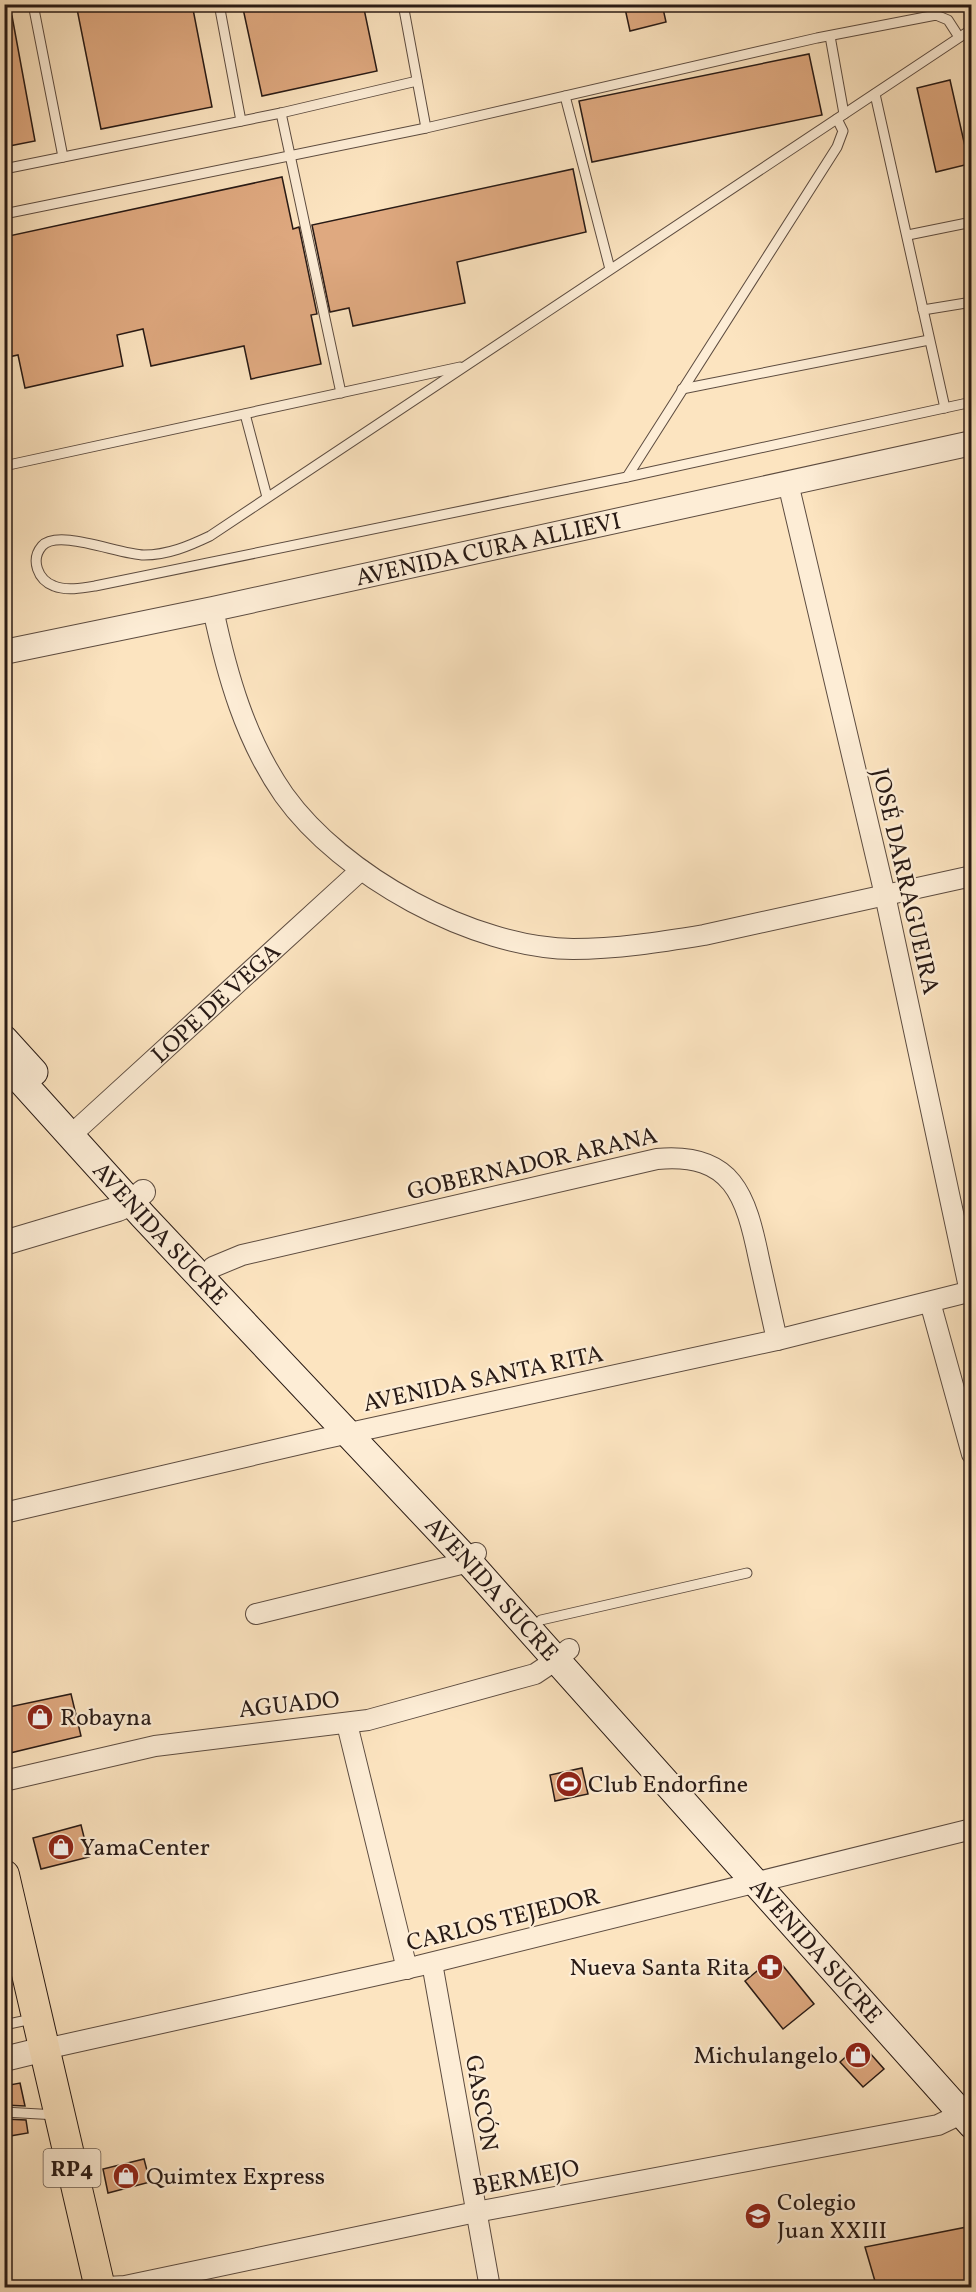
<svg xmlns="http://www.w3.org/2000/svg" width="976" height="2292" font-family="Vollkorn,serif">
  <style>
    .building { fill: #dfa980; stroke: #281a15; stroke-width: 1.5 }
    .lines { fill: none; stroke-linecap: round; stroke-linejoin: round }
    .service-casing { stroke: #5d4c40; stroke-width: 11 }
    .minor-casing { stroke: #5d4c40; stroke-width: 22 }
    .tertiary-casing { stroke: #5d4c40; stroke-width: 26 }
    .secondary-casing { stroke: #281a15; stroke-width: 29 }
    .primary-casing { stroke: #281a15; stroke-width: 32 }
    .service { stroke: #fdedd6; stroke-width: 9 }
    .minor { stroke: #fdedd6; stroke-width: 20 }
    .tertiary { stroke: #fdedd6; stroke-width: 24 }
    .secondary { stroke: #fdedd6; stroke-width: 27 }
    .primary { stroke: #fce4c0; stroke-width: 30 }
    .labels { text-anchor: middle; stroke-width: 4.5; stroke-linejoin: round; paint-order: stroke }
    .shield { fill: #fdedd6; stroke: #68594f; stroke-width: 1.5 }
    .shield-label { font-size: 22px; font-weight: bold; fill: #281a15 }
    .street-label { font-size: 24px; fill: #281a15; stroke: #fdedd6 }
    .poi-label { font-size: 24px; fill: #281a15; stroke: #fdedd6; text-anchor: start }
  </style>
  <rect width="100%" height="100%" fill="#fce4c0"/>
  <filter id="stains"><feTurbulence type="fractalNoise" baseFrequency=".00333" numOctaves="4"/><feColorMatrix values="0 0 0 0 .2 0 0 0 0 .09 0 0 0 0 .02 0 0 0 .5 -.17"/></filter>
  <radialGradient id="worn" r=".72"><stop offset=".6" stop-color="#630" stop-opacity="0"/><stop offset="1" stop-color="#630" stop-opacity=".3"/></radialGradient>
  <!-- building -->
  <g class="building">
    <path d="M76 4H192L212 107 101 129Z"/>
    <path d="M242 4H363L377 71 262 96Z"/>
    <path d="M624 4H662L666 22 630 31Z"/>
    <path d="M12 16 35 141 4 147V17Z"/>
    <path d="M809 54 822 115 592 162 579 101Z"/>
    <path d="M950 80 969 164 936 172 917 88Z"/>
    <path d="M573 169 586 232 457 262 465 303 353 326 349 308 330 312 312 225Z"/>
    <path d="M282 177 293 229 299 227 317 314 311 315 321 364 251 379 244 346 151 366 143 329 117 335 123 366 25 388 18 355 4 358V237Z"/>
    <path d="M71 1694 81 1736 10 1753 4 1725V1708Z"/>
    <path d="M582 1768 588 1794 555 1801 550 1775Z"/>
    <path d="M81 1825 89 1857 41 1869 33 1838Z"/>
    <path d="M775 1956 814 2004 783 2029 745 1981Z"/>
    <path d="M861 2043 884 2069 863 2087 840 2062Z"/>
    <path d="M20 2083 25 2106 4 2105V2086Z"/>
    <path d="M4 2119 26 2120 28 2133 4 2137Z"/>
    <path d="M144 2159 150 2182 108 2193 103 2169Z"/>
    <path d="M972 2226V2288H877L865 2247Z"/>
  </g>
  <g class="lines">
    <defs>
      <g id="service">
        <path d="M33 4 63 157"/>
        <path d="M219 4 241 121"/>
        <path d="M403 4 426 128"/>
        <path d="M972 29 210 536C189 546 168 555 144 555 120 555 58 528 42 546 30 560 38 580 54 586 66 591 83 588 95 586L627 477 972 402"/>
        <path d="M830 36 844 114"/>
        <path d="M875 94 945 408"/>
        <path d="M565 96 610 269"/>
        <path d="M281 113 341 393"/>
        <path d="M4 169 281 113 417 81"/>
        <path d="M4 214 426 128 817 38 936 15 948 20 959 37"/>
        <path d="M908 235 972 222"/>
        <path d="M923 310 972 302"/>
        <path d="M682 389 929 340"/>
        <path d="M245 414 267 497"/>
        <path d="M4 466 460 367"/>
        <path d="M627 477 837 147 843 131 837 119"/>
        <path d="M541 1620 747 1573"/>
        <path d="M4 2025 32 2019"/>
        <path d="M4 2112 57 2115"/>
      </g>
      <g id="minor">
        <path d="M788 483 885 895 970 1292"/>
        <path d="M213 609C227 675 245 739 284 795 342 876 473 948 573 949 617 949 661 942 704 935L972 876"/>
        <path id="s1" d="M71 1135 361 870"/>
        <path d="M213 1267 242 1255 657 1159C733 1152 746 1196 759 1259 765 1286 771 1313 777 1340"/>
        <path d="M930 1302 972 1454"/>
        <path d="M4 1513 322 1439 777 1340 972 1291"/>
        <path d="M256 1614 469 1562 476 1553"/>
        <path d="M347 1724 407 1969"/>
        <path d="M4 1781 155 1746 368 1720 535 1674 556 1660 569 1649"/>
        <path d="M432 1963 490 2288"/>
        <path d="M45 2049 418 1966 972 1829"/>
        <path d="M89 2288 125 2286 476 2212 938 2125 961 2114"/>
      </g>
      <g id="tertiary">
        <path id="s2" d="M4 652 213 609 972 443"/>
        <path d="M4 1243 118 1209 131 1203 143 1192"/>
        <path d="M4 2059 45 2049"/>
      </g>
      <g id="secondary">
        <path d="M4 1039 34 1072"/>
        <path id="s3" d="M4 1062 143 1216 469 1562 972 2125"/>
      </g>
      <path id="primary" d="M4 1875 100 2288"/>
    </defs>
    <!-- service casing -->
    <use href="#service" class="service-casing"/>
    <!-- minor casing -->
    <use href="#minor" class="minor-casing"/>
    <!-- tertiary casing -->
    <use href="#tertiary" class="tertiary-casing"/>
    <!-- secondary casing -->
    <use href="#secondary" class="secondary-casing"/>
    <!-- primary casing -->
    <use href="#primary" class="primary-casing"/>
    <!-- service -->
    <use href="#service" class="service"/>
    <!-- minor -->
    <use href="#minor" class="minor"/>
    <!-- tertiary -->
    <use href="#tertiary" class="tertiary"/>
    <!-- secondary -->
    <use href="#secondary" class="secondary"/>
    <!-- primary -->
    <use href="#primary" class="primary"/>
  </g>
  <!-- icons -->
  <defs>
    <symbol id="shop-disc" viewBox="-11 -11 22 22"><circle r="9.5" fill="#8f2418" stroke="#fdedd6"/><path d="M-5-2.5h2.3a2.7 3.5 0 0 1 5.4 0H5L5.5 6h-11ZM-1.5-2.5h3a1.5 2.3 0 0 0-3 0Z" fill="#fff"/></symbol>
    <symbol id="stadium-disc" viewBox="-11 -11 22 22"><circle r="9.5" fill="#8f2418" stroke="#fdedd6"/><path d="M0-5a6.5 5 0 1 0 0 10a6.5 5 0 1 0 0-10ZM-3.5-1.8h7v3.6h-7Z" fill="#fff"/></symbol>
    <symbol id="pharmacy-disc" viewBox="-11 -11 22 22"><circle r="9.5" fill="#8f2418" stroke="#fdedd6"/><path d="M-2-6h4v4h4v4h-4v4h-4v-4h-4v-4h4Z" fill="#fff"/></symbol>
    <symbol id="school-disc" viewBox="-11 -11 22 22"><circle r="9.5" fill="#8f2418" stroke="#fdedd6"/><path d="M0-5L7-2L0 1L-7-2ZM-4 1L0 2.5L4 1V4Q0 6-4 4Z" fill="#fff"/></symbol>
  </defs>
  <g fill-rule="evenodd">
    <use href="#shop-disc" x="25" y="1702" width="30" height="30"/>
    <use href="#stadium-disc" x="554" y="1769" width="30" height="30"/>
    <use href="#shop-disc" x="46" y="1832" width="30" height="30"/>
    <use href="#pharmacy-disc" x="755" y="1952" width="30" height="30"/>
    <use href="#shop-disc" x="843" y="2040" width="30" height="30"/>
    <use href="#shop-disc" x="111" y="2161" width="30" height="30"/>
    <use href="#school-disc" x="743" y="2201" width="30" height="30"/>
  </g>
  <g class="labels">
    <!-- shield labels -->
    <rect class="shield" x="43.5" y="2149" width="57" height="38" rx="4.5"/>
    <g class="shield-label">
      <text x="72" y="2176">RP4</text>
    </g>
    <!-- street labels -->
    <g class="street-label">
      <text dy="8" stroke="none"><textPath href="#s2" startOffset="495">AVENIDA CURA ALLIEVI</textPath></text>
      <text transform="translate(906 881) rotate(77)" y="8">JOSÉ DARRAGUEIRA</text>
      <text dy="8" stroke="none"><textPath href="#s1" startOffset="196">LOPE DE VEGA</textPath></text>
      <text transform="translate(532 1163) rotate(-13)" y="8">GOBERNADOR ARANA</text>
      <text dy="8" stroke="none"><textPath href="#s3" startOffset="232">AVENIDA SUCRE</textPath></text>
      <text transform="translate(483 1378) rotate(-12)" y="8">AVENIDA SANTA RITA</text>
      <text dy="8" stroke="none"><textPath href="#s3" startOffset="718">AVENIDA SUCRE</textPath></text>
      <text transform="translate(289 1704) rotate(-6)" y="8">AGUADO</text>
      <text transform="translate(503 1919) rotate(-14)" y="8">CARLOS TEJEDOR</text>
      <text dy="8" stroke="none"><textPath href="#s3" startOffset="1204">AVENIDA SUCRE</textPath></text>
      <text transform="translate(482 2103) rotate(80)" y="8">GASCÓN</text>
      <text transform="translate(526 2177) rotate(-11)" y="8">BERMEJO</text>
    </g>
    <!-- poi labels -->
    <g class="poi-label">
      <text x="60" y="1725">Robayna</text>
      <text x="588" y="1792">Club Endorfine</text>
      <text x="80" y="1855">YamaCenter</text>
      <text x="750" y="1975" text-anchor="end">Nueva Santa Rita</text>
      <text x="838" y="2063" text-anchor="end">Michulangelo</text>
      <text x="146" y="2184">Quimtex Express</text>
      <text x="777" y="2210">Colegio<tspan x="777" dy="28">Juan XXIII</tspan></text>
    </g>
  </g>
  <!-- margin -->
  <rect width="976" height="2292" fill="none" stroke="#fce4c0" stroke-width="24"/>
  <rect x="6" y="6" width="964" height="2280" fill="none" stroke="#281a15" stroke-width="3"/>
  <rect x="12" y="12" width="952" height="2268" fill="none" stroke="#281a15" stroke-width="1.5"/>
  <rect width="100%" height="100%" filter="url(#stains)"/>
  <rect width="100%" height="100%" fill="url(#worn)"/>
</svg>
